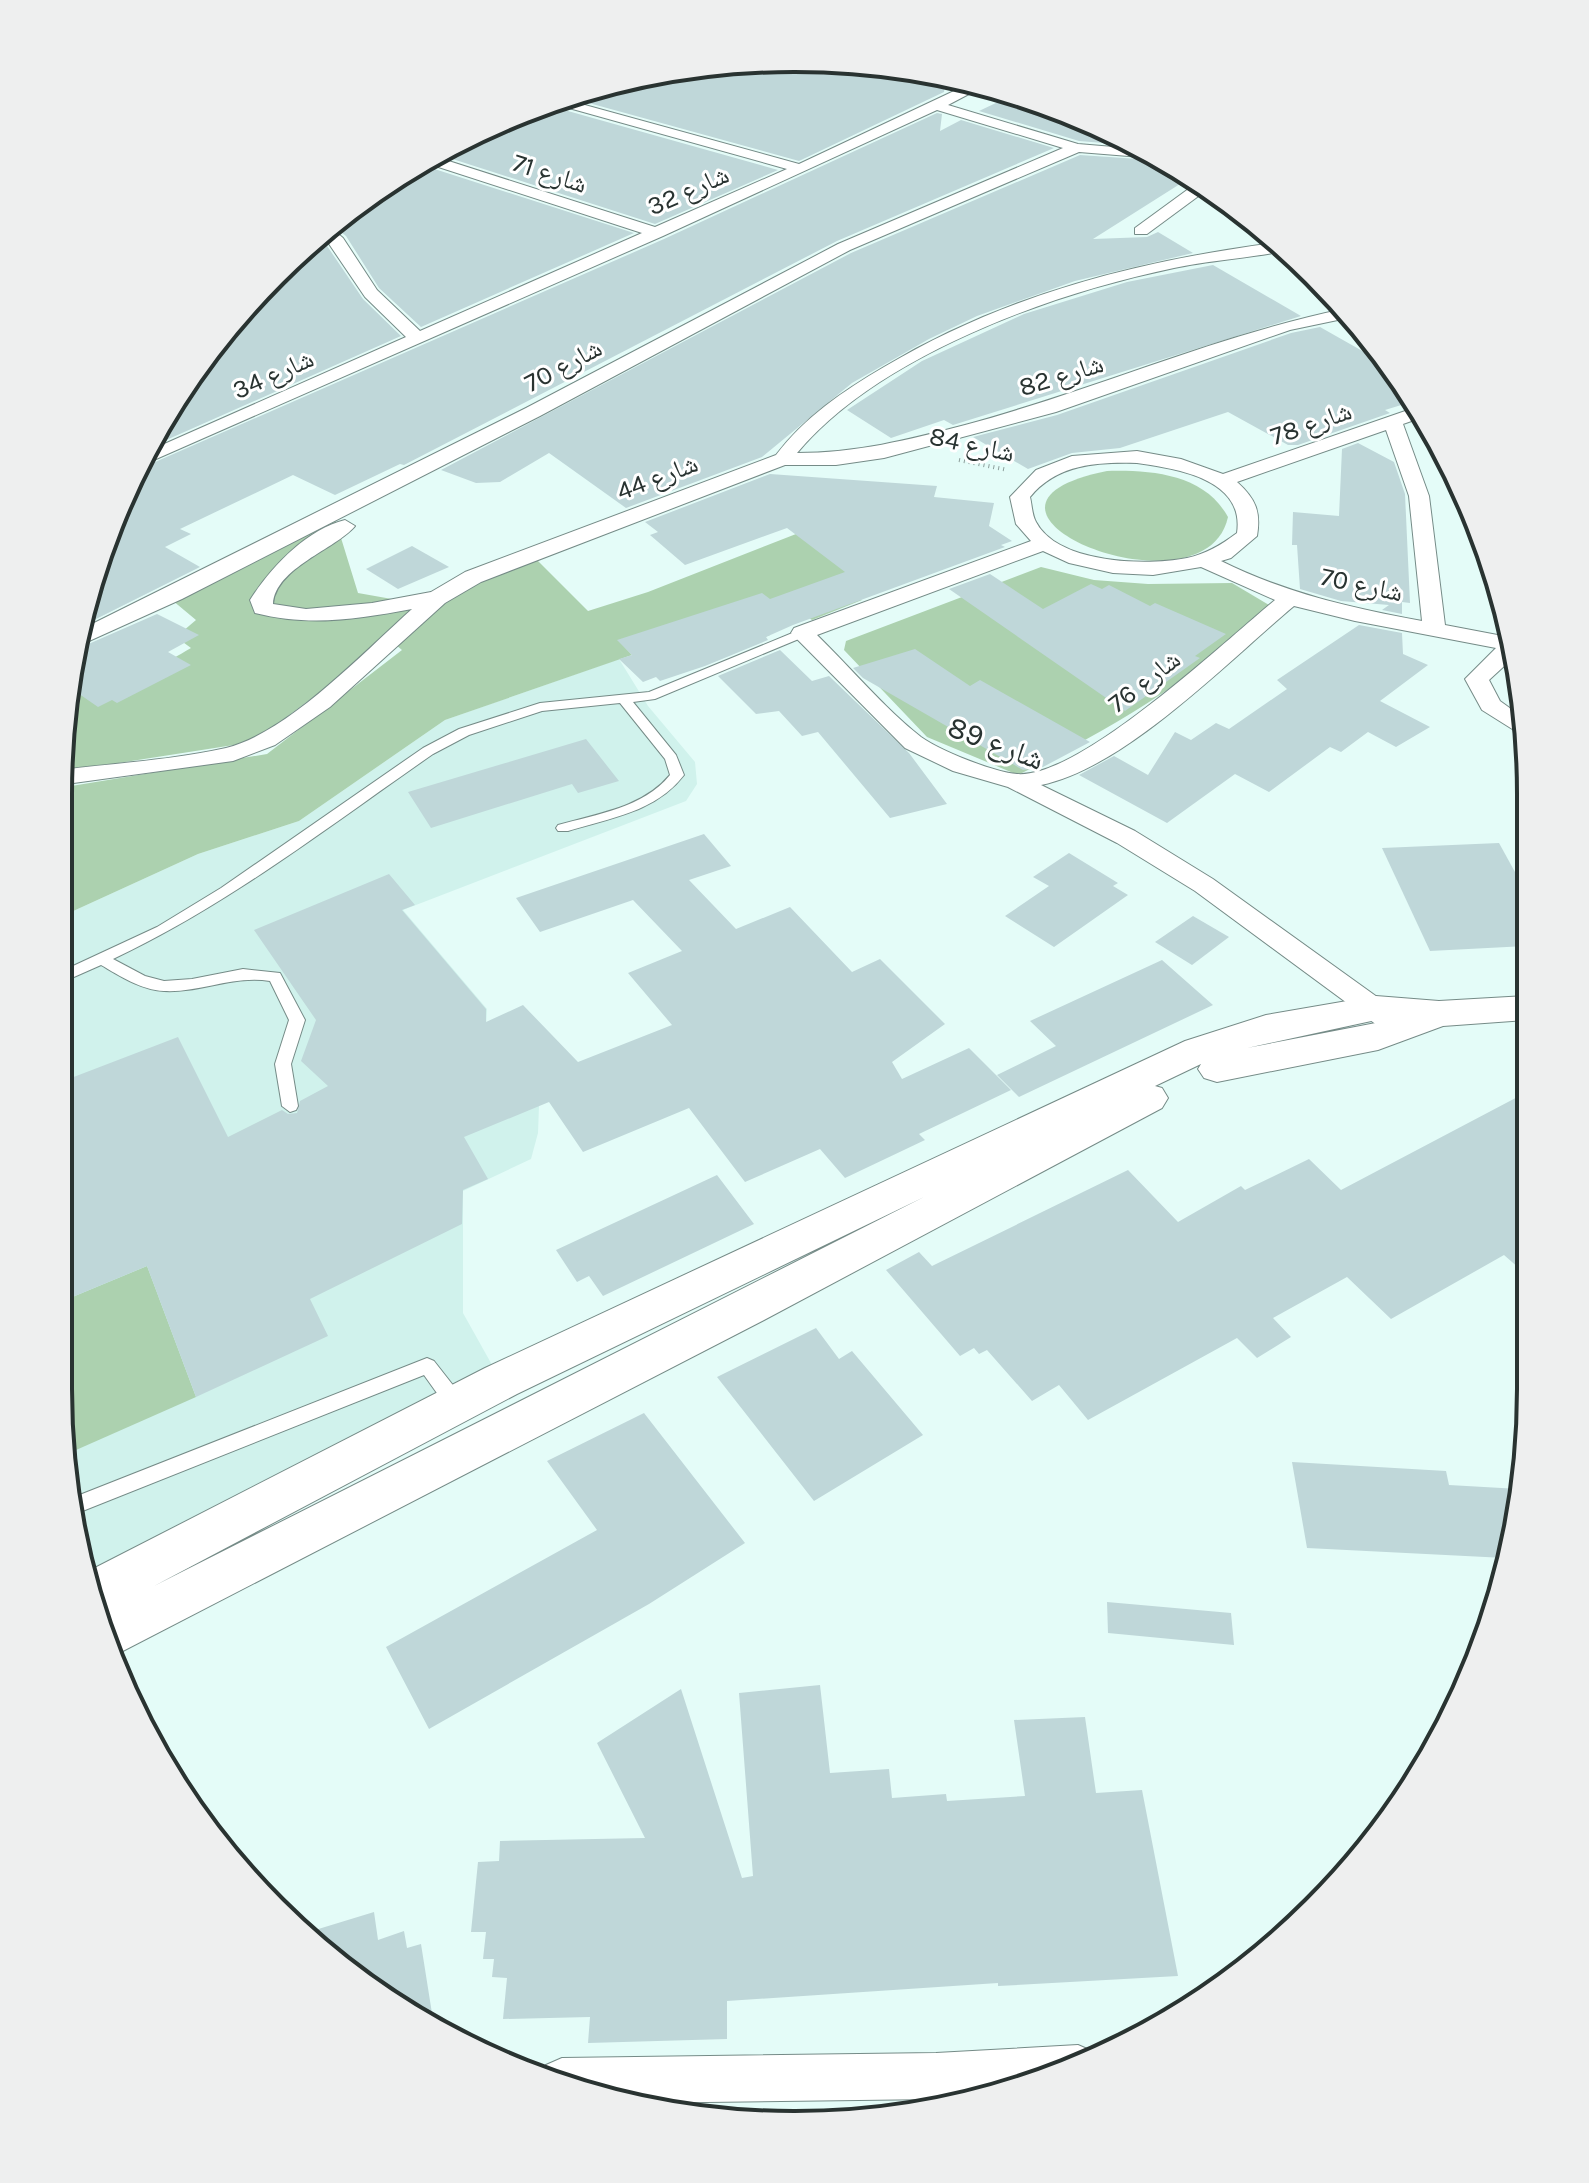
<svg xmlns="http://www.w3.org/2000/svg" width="1589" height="2183" font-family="Karla,'Noto Naskh Arabic',sans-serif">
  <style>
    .built { fill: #d0f2ec }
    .green { fill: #acd1af }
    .building { fill: #bfd7d9 }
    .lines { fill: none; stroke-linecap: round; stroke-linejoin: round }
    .service-casing { stroke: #758b87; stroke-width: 2 }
    .minor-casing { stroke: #758b87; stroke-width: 2 }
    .tertiary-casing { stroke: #758b87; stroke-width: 2 }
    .path { stroke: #8e9f9c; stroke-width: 4; stroke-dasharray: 1 4; stroke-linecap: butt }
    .service { fill: #fff; fill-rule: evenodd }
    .minor { fill: #fff; fill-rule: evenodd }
    .tertiary { fill: #fff; fill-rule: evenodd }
    .labels { text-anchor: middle; stroke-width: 6; stroke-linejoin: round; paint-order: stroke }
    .far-street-label { font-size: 26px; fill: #293331; stroke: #fff }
    .street-label { font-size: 30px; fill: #293331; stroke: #fff }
    .rim { fill: none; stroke: #293331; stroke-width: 4 }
  </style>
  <rect width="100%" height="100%" fill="#e4fcf8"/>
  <!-- built -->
  <path class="built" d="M619 659 648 706 695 762 697 784 686 801 403 910 487 1009 486 1027 539 1106 538 1133 531 1159 463 1191V1313L501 1381 97 1611 83 1580 58 1388V918L198 854 299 821 445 720Z"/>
  <!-- green -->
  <g class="green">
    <path d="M1107 471C1152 470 1204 474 1228 517 1205 623 923 508 1107 471Z"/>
    <path d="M333 512 358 593 420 604 531 554 588 611 648 592 796 534 891 556 832 578 862 600 812 620 783 597 742 613 770 635 719 656 618 640 632 655 445 720 299 821 198 854 58 918 59 788 267 754 402 650 390 640 253 742 61 772 74 670C113 693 155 669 191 648L176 637 196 620 172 600Z"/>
    <path d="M1041 567 1094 580 1148 584 1232 583 1269 605C1197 680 1110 729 1018 775L927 737 844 650 846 641Z"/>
    <path d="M147 1266 196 1397 67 1454 58 1388V1303Z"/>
  </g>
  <!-- building -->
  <g class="building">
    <path d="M746 60 895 65 946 77 944 92 799 161 567 97 603 83Z"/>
    <path d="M998 102 1080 119 1140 146 1079 141 979 111Z"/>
    <path d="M548 104 550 106 778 170 655 224 437 154 468 134Z"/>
    <path d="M937 113 942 114 940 131 961 120 1054 148 837 241 404 465 400 464 335 495 293 475 180 529 191 534 165 547 200 567 80 627 83 604 146 466 664 239Z"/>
    <path d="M1080 155 1168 161 1191 177 1093 239 1147 237 1158 232 1193 253 1075 281 977 316 929 339 852 383 762 457 626 508 549 453 500 482 476 483 441 470 851 253Z"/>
    <path d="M421 164 422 165 634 233 421 327 379 288 346 236 332 225 346 210Z"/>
    <path d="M321 237 363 299 401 336 155 445 182 386Z"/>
    <path d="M1213 265 1301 316 953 425 944 420 891 438 847 410 922 361 1024 314 1127 282Z"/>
    <path d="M1320 327 1373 357 1380 348 1411 402 1385 410 1390 413 1298 445H1288L1228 412 1120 448 1072 453 1028 469 973 437 1057 415 1291 333Z"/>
    <path d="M1358 443 1394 462 1405 494 1410 603 1402 602V614L1382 610 1389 605 1341 601 1300 589 1297 545H1292L1293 512 1339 516 1342 449Z"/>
    <path d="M770 474 937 486 934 497 994 503 989 526 1012 541 1001 545 1005 547 793 625 766 637 768 640 705 666 660 681 656 677 643 682 619 659 632 655 617 640 762 593 770 599 845 572 787 528 685 565 650 535 658 532 645 522Z"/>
    <path d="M412 546 449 567 398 589 366 569Z"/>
    <path d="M990 574 1043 609 1091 584 1102 589 1109 585 1150 606 1155 603 1226 634 1195 656 1200 658 1125 711 949 589Z"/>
    <path d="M157 614 199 635 168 652 191 665 117 703 112 700 98 707 72 689 77 649Z"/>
    <path d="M1359 625 1402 633 1403 654 1428 665 1380 701 1430 727 1396 747 1368 732 1341 752 1330 747 1269 792 1235 774 1167 823 1079 775 1114 756 1148 775 1175 732 1191 740 1216 723 1229 729 1287 689 1277 680Z"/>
    <path d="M915 649 970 686 980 680 1090 742 1043 767 1023 770 863 678 853 668Z"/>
    <path d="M780 650 812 681 829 676 909 753 947 804 890 818 818 732 802 736 779 711 756 714 718 676Z"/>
    <path d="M586 739 619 781 578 793 572 784 431 828 408 792Z"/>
    <path d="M704 834 731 866 689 880 736 929 790 907 852 972 880 959 945 1024 892 1062 902 1079 969 1048 1011 1090 919 1134 925 1140 845 1178 820 1149 745 1182 689 1108 583 1152 549 1102 464 1137 488 1179 463 1190 462 1224 310 1299 328 1336 196 1397 147 1266 58 1303V1083L178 1037 228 1137 282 1110 288 1114 297 1113 300 1101 328 1086 301 1061 316 1020 254 930 389 874 415 905 402 910 486 1009V1022L523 1005 578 1062 672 1025 628 973 682 951 633 900 540 932 516 898Z"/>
    <path d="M1499 843 1526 892V946L1430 951 1382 848Z"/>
    <path d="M1069 853 1118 883 1113 886 1128 895 1054 947 1005 916 1049 886 1033 877Z"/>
    <path d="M1193 916 1229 937 1192 965 1155 942Z"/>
    <path d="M1162 960 1213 1005 1019 1097 997 1075 1056 1046 1030 1021Z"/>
    <path d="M1527 1092 1528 1276 1504 1255 1391 1319 1347 1277 1273 1318 1291 1337 1257 1358 1237 1338 1088 1420 1059 1385 1032 1401 987 1350 979 1354 974 1348 960 1356 886 1270 919 1252 932 1266 1128 1170 1178 1222 1241 1186 1245 1190 1309 1159 1341 1190Z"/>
    <path d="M717 1175 754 1224 603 1296 589 1276 577 1282 556 1250Z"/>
    <path d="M816 1328 839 1359 852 1351 923 1435 814 1501 717 1377Z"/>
    <path d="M644 1413 745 1543 649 1604 429 1729 386 1647 597 1530 547 1461Z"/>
    <path d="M1292 1462 1446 1471 1449 1485 1519 1489 1505 1558 1307 1548Z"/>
    <path d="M1107 1602 1231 1613 1234 1645 1108 1633Z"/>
    <path d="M820 1685 830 1773 889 1769 892 1798 946 1794 947 1801 1025 1796 1014 1720 1085 1717 1096 1793 1142 1790 1178 1976 998 1986V1983L727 2001V2039L588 2043 590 2017 503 2019 507 1978 492 1977 494 1959H483L486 1932H471L478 1862 499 1861 500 1841 645 1838 597 1743 681 1689 742 1878 753 1876 739 1693Z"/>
    <path d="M374 1912 378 1940 404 1931 407 1948 421 1944 434 2026 302 1934Z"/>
  </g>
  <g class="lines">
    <defs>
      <g id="service">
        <path d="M802 629 808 633 806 636 655 699 633 702 676 755 684 775C656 812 610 818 568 831H558L556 828 558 825C597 814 643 808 670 775L665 759 620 703 542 711 469 735 433 754C329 826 228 905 113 959L145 976 164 981 192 979 243 969 280 973 305 1020 291 1064 298 1106 296 1110 290 1112 282 1106 275 1064 289 1020 270 981C233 975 200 993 164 991 141 990 120 976 101 965L58 984V973L157 927 221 888 423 748 459 729 540 703 649 692Z"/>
        <path d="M427 1358 434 1361 463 1398 465 1404 463 1410 456 1412 449 1410 424 1375 75 1514 72 1498Z"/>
      </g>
      <g id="minor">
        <path d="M971 83 984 86 948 105 1078 144 1149 150 1166 159 1079 152 850 250 540 416 182 599 78 646 80 630 526 408 838 244 1063 148 937 110 663 236 147 463 153 449 406 337 365 297 323 235 330 227 343 238 377 290 420 331 642 233 423 162 433 156 655 227 787 169 551 103 563 99 799 164Z"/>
        <path d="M1198 182 1208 189 1147 234H1135V228Z"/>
        <path d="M1281 242 1289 250C1251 258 1212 260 1174 268 1053 293 879 355 797 453 856 453 908 440 965 425 1093 391 1214 336 1344 309L1352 317 1290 330 1056 412 884 458 836 465H785L481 582 445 603 330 707 275 745 233 761 59 785 61 770C115 763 173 760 226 748 288 733 365 651 412 609 358 619 310 627 255 613L250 600C271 567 306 530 345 520L355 526C336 549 275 568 273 604L306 609 372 603 431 592 465 572 776 455C805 417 843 391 884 367 1006 294 1141 260 1281 242Z"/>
        <path d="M1414 408 1420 418 1403 424 1429 496 1445 625 1508 637 1514 657 1489 680 1500 701 1525 719V737L1482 710 1465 679 1496 648 1355 621 1294 606C1228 661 1125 768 1041 785L1135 831 1213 879 1405 1017 1409 1024 1405 1031 1395 1034 1385 1031 1195 891 1117 843 1008 787 953 771 905 748 791 633 794 628 1031 541 1016 524 1010 497 1036 470 1072 456 1137 451 1181 459 1223 474ZM1386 430 1409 496 1422 621C1352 608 1285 593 1221 561L1231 558 1257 536C1261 512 1256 499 1237 482ZM1137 463C1178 469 1245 479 1237 533 1221 545 1206 554 1187 558 1147 566 1058 564 1036 522 1032 515 1032 505 1030 497 1057 464 1097 462 1137 463ZM1043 551 1069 563 1113 573 1153 575 1201 567 1275 600C1225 641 1079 779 1017 774 993 772 941 751 921 737 884 708 851 668 817 635Z"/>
        <path d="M1078 2045 1094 2052 1097 2057C1051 2084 988 2096 936 2099L629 2103 542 2074 546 2065 562 2058 936 2053Z"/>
      </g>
      <path id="tertiary" d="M1376 996 1439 1001 1527 996V1020L1443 1026 1378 1050 1217 1082 1204 1078 1198 1069 1201 1064 1155 1086 1162 1088 1168 1098 1162 1108 764 1320 117 1654 83 1574 485 1368 1185 1041 1266 1015ZM1376 1020 1386 1021 1247 1048ZM924 1197 154 1586 517 1394Z"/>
    </defs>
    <!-- service casing -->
    <use href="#service" class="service-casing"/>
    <!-- minor casing -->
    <use href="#minor" class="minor-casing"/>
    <!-- tertiary casing -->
    <use href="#tertiary" class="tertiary-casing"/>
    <!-- path -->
    <path class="path" d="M959 460 1008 470"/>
    <!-- service -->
    <use href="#service" class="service"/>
    <!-- minor -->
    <use href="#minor" class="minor"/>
    <!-- tertiary -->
    <use href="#tertiary" class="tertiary"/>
  </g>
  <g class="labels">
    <!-- far-street labels -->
    <g class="far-street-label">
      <text transform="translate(550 173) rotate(18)" y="9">شارع 71</text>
      <text transform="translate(688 190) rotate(-24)" y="9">شارع 32</text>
      <text transform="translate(563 365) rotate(-28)" y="9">شارع 70</text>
      <text transform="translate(273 374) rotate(-24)" y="9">شارع 34</text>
      <text transform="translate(1061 375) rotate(-17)" y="9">شارع 82</text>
      <text transform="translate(1311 423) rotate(-19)" y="9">شارع 78</text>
      <text transform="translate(972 444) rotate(12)" y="9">شارع 84</text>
      <text transform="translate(657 477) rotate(-21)" y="9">شارع 44</text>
      <text transform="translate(1362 584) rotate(12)" y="9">شارع 70</text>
      <text transform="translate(1144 681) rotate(-38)" y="9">شارع 76</text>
    </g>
    <!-- street labels -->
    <g class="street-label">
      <text transform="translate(996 743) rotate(21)" y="10">شارع 89</text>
    </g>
  </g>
  <!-- crop -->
  <path d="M0 0H1589V2183H0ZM794 72H795A722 722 0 0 1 1517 794V1389A722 722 0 0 1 795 2111H794A722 722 0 0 1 72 1389V794A722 722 0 0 1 794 72Z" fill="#eeefef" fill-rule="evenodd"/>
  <path class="rim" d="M794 72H795A722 722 0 0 1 1517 794V1389A722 722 0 0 1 795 2111H794A722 722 0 0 1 72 1389V794A722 722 0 0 1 794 72Z"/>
</svg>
